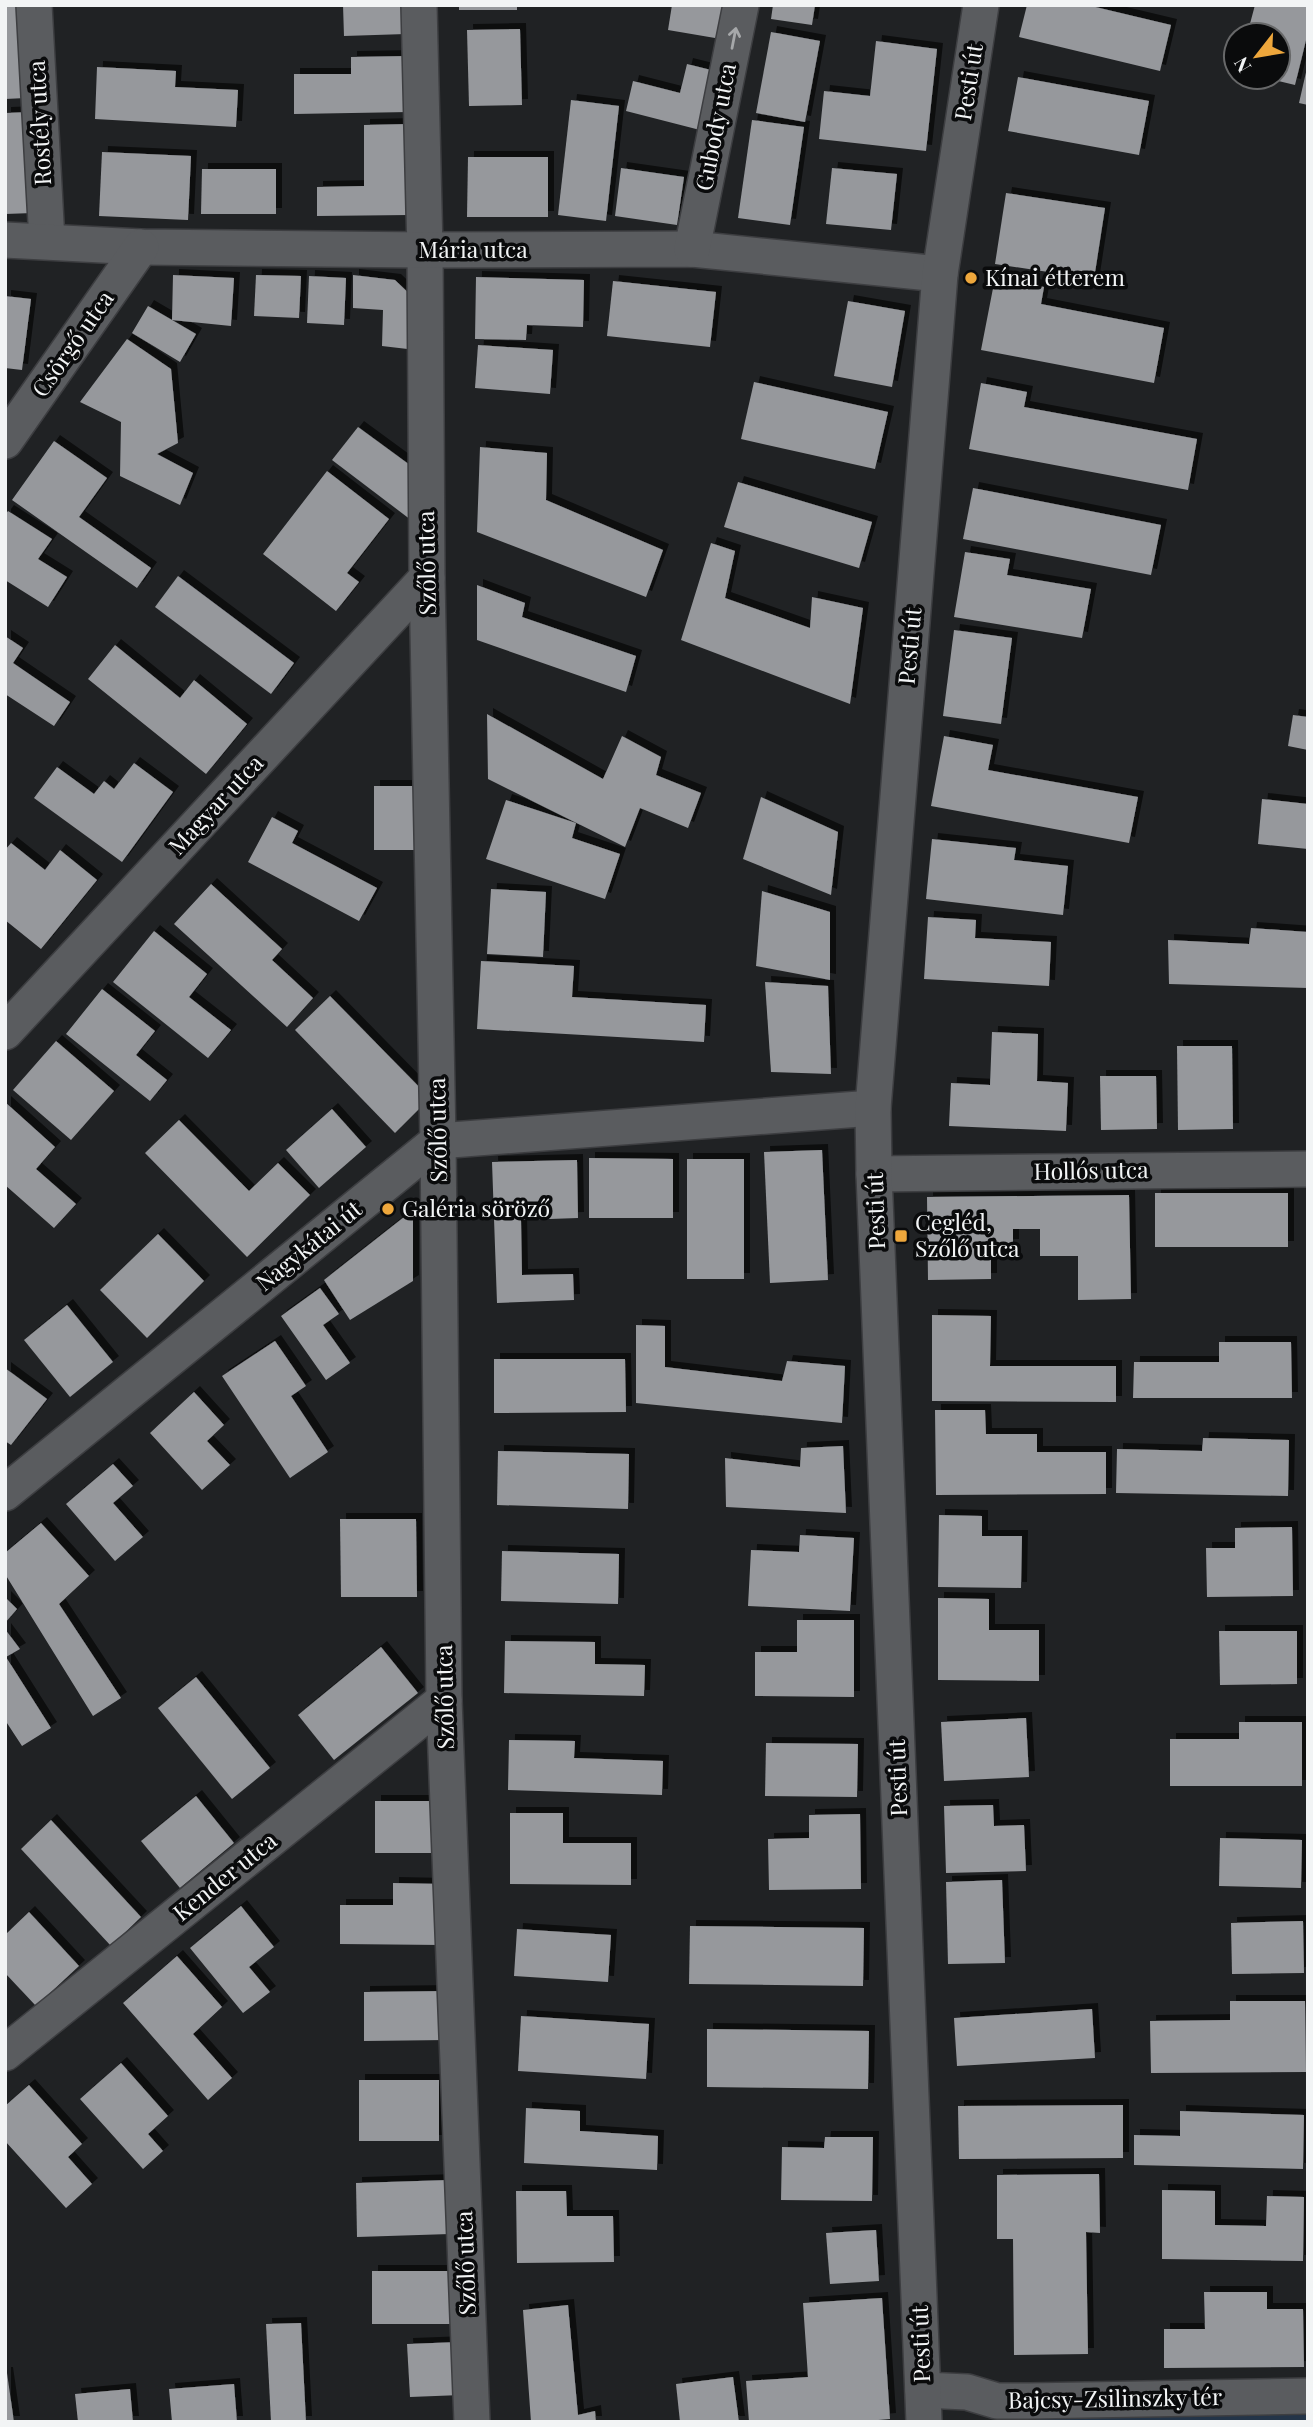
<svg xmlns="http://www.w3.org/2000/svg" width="1313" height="2427" font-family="'Playfair Display',serif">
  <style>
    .green { fill: #233448 }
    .building { fill: #96989c; filter: url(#shadow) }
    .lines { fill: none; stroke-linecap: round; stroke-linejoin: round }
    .minor-casing { stroke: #3d3e41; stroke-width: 38 }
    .minor { stroke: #5a5c5f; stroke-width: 35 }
    .oneway { stroke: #a6a8aa }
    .poi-dot { fill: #eea73c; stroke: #0a0b0c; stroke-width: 2.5 }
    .labels { text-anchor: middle; stroke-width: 7; stroke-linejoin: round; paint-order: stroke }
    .street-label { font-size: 23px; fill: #f2f4f5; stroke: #0a0b0c }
    .poi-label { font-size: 23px; fill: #f2f4f5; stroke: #0a0b0c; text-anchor: start }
  </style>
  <defs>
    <filter id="shadow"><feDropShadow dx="6" dy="-6" stdDeviation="0" flood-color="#0009"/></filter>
  </defs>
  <rect width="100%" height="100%" fill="#202224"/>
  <!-- green -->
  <path class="green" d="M1308 2406V2422H1037L1036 2418Z"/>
  <!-- building -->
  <g class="building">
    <path d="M5 5H21L26 98 5 99Z"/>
    <path d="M343 5H406V34L344 36Z"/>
    <rect x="459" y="5" width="58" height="5"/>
    <path d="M672 5H726L721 39 668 30Z"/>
    <path d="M773 5H815L812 25 771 19Z"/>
    <path d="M1027 5H1087L1171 25 1160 71 1019 37Z"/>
    <path d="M1255 5 1308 6V32L1295 85 1266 78 1278 77V35H1247Z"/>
    <path d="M520 29 522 105 469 106 467 30Z"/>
    <path d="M771 32 820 41 805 122 756 113Z"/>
    <path d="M876 41 937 49 926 151 819 139 824 91 870 96Z"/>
    <path d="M408 56 409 112 294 114V74H351V57Z"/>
    <path d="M687 64 715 71 700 130 626 111 633 81 680 93Z"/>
    <path d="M97 67 176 71 175 87 238 90 236 127 95 119Z"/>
    <path d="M1307 68H1308V105L1299 103Z"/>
    <path d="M1018 77 1149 101 1139 155 1008 131Z"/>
    <path d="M571 100 619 106 606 221 558 215Z"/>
    <path d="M30 112 33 213 5 214V113Z"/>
    <path d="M752 120 804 127 790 225 738 218Z"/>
    <path d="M408 124 409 215 317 216V187L364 186V125Z"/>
    <path d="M102 152 191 156 188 220 99 216Z"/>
    <path d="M468 157H548V217H467Z"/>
    <path d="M621 168 684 177 677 225 615 216Z"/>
    <path d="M832 168 897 174 891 230 826 224Z"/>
    <path d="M202 169H276V214H201Z"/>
    <path d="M1006 193 1105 208 1094 279 995 264Z"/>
    <path d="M173 275 234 278 231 326 172 320 196 334 180 362 132 333 148 306 172 320Z"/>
    <path d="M256 275 301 276 299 318 254 316Z"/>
    <path d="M353 275 395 280 419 303 416 350 382 346 383 310 353 308Z"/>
    <path d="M309 276 346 278 344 325 307 323Z"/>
    <path d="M476 277 584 280 583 327 527 325 526 340 475 339Z"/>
    <path d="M995 278 1044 287 1041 304 1164 328 1154 383 981 350Z"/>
    <path d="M613 281 716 292 710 347 607 336Z"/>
    <path d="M5 296 31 299 22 370 5 368Z"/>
    <path d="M848 301 905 311 892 387 834 376Z"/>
    <path d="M127 339 171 369 178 443 157 454 193 473 180 505 120 476 121 422 80 402Z"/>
    <path d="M478 345 553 350 550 394 475 388Z"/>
    <path d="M754 382 888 412 875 469 741 439Z"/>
    <path d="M981 383 1027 392 1024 407 1197 439 1188 490 969 449Z"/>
    <path d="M358 427 414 468 415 523 332 460Z"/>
    <path d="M54 441 107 478 79 517 151 568 137 588 12 500Z"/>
    <path d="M480 447 547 453 546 500 663 550 646 597 477 532Z"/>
    <path d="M327 471 389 519 347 573 359 582 336 611 263 554Z"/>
    <path d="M738 482 872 522 859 568 724 527Z"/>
    <path d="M973 488 1161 525 1151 575 963 539Z"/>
    <path d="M8 511 52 539 38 559 67 577 48 607 5 580V515Z"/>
    <path d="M711 543 735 551 725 598 810 628 812 597 863 608 850 704 681 640Z"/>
    <path d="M965 552 1010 559 1007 575 1091 589 1082 638 954 617Z"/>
    <path d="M178 576 294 663 271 694 155 607Z"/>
    <path d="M477 585 525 603 522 617 636 656 626 692 477 640Z"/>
    <path d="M954 630 1012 638 1001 724 943 716Z"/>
    <path d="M5 636 23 648 13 663 70 702 54 726 5 694Z"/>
    <path d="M115 645 180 698 194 680 247 724 206 774 88 679Z"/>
    <path d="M487 714 603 779 622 736 661 757 656 775 701 793 688 828 640 808 625 847 488 779Z"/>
    <path d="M1293 715 1308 717V750L1288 746Z"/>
    <path d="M944 736 993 745 988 770 1138 797 1129 843 931 806Z"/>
    <path d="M134 763 173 792 122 862 34 798 57 767 94 794 104 781 114 789Z"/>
    <path d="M374 786H422L423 850H374Z"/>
    <path d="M761 797 838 832 831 895 743 859Z"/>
    <path d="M1262 799 1308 804V849L1258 844Z"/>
    <path d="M506 800 576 823 572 838 620 854 605 899 486 859Z"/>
    <path d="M272 817 298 831 292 843 377 888 359 921 248 862Z"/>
    <path d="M932 839 1016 848 1014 860 1068 866 1063 915 926 899Z"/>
    <path d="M11 843 45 870 60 850 97 880 41 949 5 920V850Z"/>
    <path d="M211 884 282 949 272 960 313 998 287 1027 174 924Z"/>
    <path d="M491 889 546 892 543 957 487 954Z"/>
    <path d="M762 891 830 912V980L756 966Z"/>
    <path d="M928 917 976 920 975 938 1051 942 1049 986 924 979Z"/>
    <path d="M1251 928 1308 932V988L1169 984 1168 940 1249 944Z"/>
    <path d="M154 931 207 974 189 997 231 1030 208 1058 113 982Z"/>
    <path d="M481 961 574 966 572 997 706 1005 704 1042 477 1029Z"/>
    <path d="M765 982 828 986 831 1074 771 1072Z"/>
    <path d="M102 989 155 1031 136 1055 167 1080 150 1101 66 1034Z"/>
    <path d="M330 996 430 1098 395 1133 295 1030Z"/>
    <path d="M992 1032 1038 1034 1037 1081 1068 1083 1066 1131 949 1126 951 1083 990 1085Z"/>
    <path d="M56 1041 114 1091 71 1140 13 1090Z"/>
    <path d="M1177 1046H1232L1233 1129 1178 1130Z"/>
    <path d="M1100 1076H1156L1157 1129 1101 1130Z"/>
    <path d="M5 1102 55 1147 36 1169 76 1204 54 1228 5 1185Z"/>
    <path d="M332 1109 366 1147 319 1188 286 1150Z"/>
    <path d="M179 1120 249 1191 278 1163 310 1195 247 1257 145 1153Z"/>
    <path d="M822 1150 828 1280 770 1283 764 1152Z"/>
    <path d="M589 1158 673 1159V1218H589Z"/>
    <rect x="687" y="1159" width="57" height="120"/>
    <path d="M577 1160 578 1218 521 1220 522 1275 573 1274 574 1300 497 1303 492 1162Z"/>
    <rect x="1155" y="1193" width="133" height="54"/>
    <path d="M1129 1195 1131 1299 1078 1300V1256H1040V1229H1013V1245L991 1246V1279L928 1280 927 1197Z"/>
    <path d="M413 1210V1281L350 1320 324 1280Z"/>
    <path d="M158 1234 204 1281 147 1338 100 1290Z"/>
    <path d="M320 1288 339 1314 323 1325 350 1363 326 1380 281 1316Z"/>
    <path d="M67 1305 113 1362 70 1397 24 1340Z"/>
    <path d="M932 1315 991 1316 990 1366H1116V1402L932 1401Z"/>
    <path d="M636 1325 665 1326V1367L782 1381 787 1361 845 1366 842 1423 636 1403Z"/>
    <path d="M275 1341 306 1386 291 1396 328 1452 290 1478 222 1376Z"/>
    <path d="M1219 1342H1291L1292 1398H1133L1134 1362H1219Z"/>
    <path d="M494 1359H625L626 1412 494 1413Z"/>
    <path d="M5 1368 47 1399 11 1445 5 1441Z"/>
    <path d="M194 1392 224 1425 207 1441 230 1465 202 1490 150 1433Z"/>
    <path d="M935 1410H985L986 1434H1037V1452H1106V1494L936 1495Z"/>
    <path d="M1203 1438 1289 1440 1288 1496 1116 1493 1117 1449 1202 1451Z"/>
    <path d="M843 1446 846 1513 726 1507 725 1458 800 1467 801 1448Z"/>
    <path d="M498 1451 629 1454 628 1509 497 1505Z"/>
    <path d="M113 1464 133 1486 113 1503 143 1537 115 1561 66 1504Z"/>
    <path d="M939 1515 982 1516V1536H1022L1021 1588 938 1587Z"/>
    <path d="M340 1519H416L417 1597H341Z"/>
    <path d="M41 1523 89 1576 59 1604 121 1698 93 1716 5 1574V1553Z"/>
    <path d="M1292 1527 1293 1596 1207 1597 1206 1548H1235V1528Z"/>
    <path d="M800 1535 854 1538 850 1611 748 1606 751 1550 799 1552Z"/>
    <path d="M502 1551 619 1554 618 1604 501 1601Z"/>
    <path d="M5 1597 17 1609 5 1623Z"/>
    <path d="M938 1598 989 1599V1630H1039V1681L938 1680Z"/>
    <path d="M797 1620H854V1697L755 1696V1652H797Z"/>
    <path d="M5 1629 20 1649 6 1657 51 1728 22 1746 5 1720Z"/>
    <path d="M1219 1631H1297V1684L1220 1685Z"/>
    <path d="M505 1641 595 1642V1664L645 1665 644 1696 504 1693Z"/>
    <path d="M381 1647 418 1693 334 1760 298 1715Z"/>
    <path d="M196 1677 270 1768 232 1799 158 1708Z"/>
    <path d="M1026 1718 1029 1777 944 1781 941 1722Z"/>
    <path d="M1239 1722H1302V1786H1170V1739H1239Z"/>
    <path d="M509 1740 575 1741 574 1758 663 1761 662 1795 508 1790Z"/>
    <path d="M766 1743 858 1744 857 1797 765 1796Z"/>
    <path d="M196 1796 234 1843 180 1888 141 1841Z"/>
    <path d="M375 1801H437L438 1853H375Z"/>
    <path d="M993 1805 994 1826 1024 1825 1026 1871 946 1873 944 1806Z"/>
    <path d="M510 1813H563V1843H631V1885L510 1884Z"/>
    <path d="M860 1814 861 1889 769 1890 768 1839 809 1838V1815Z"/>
    <path d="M51 1820 141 1917 111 1946 21 1849Z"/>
    <path d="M1220 1838 1302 1840 1301 1888 1219 1886Z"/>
    <path d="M1002 1880 1005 1963 948 1964 946 1882Z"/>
    <path d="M393 1883 442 1884V1945L340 1944V1905H393Z"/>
    <path d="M241 1906 274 1947 249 1967 270 1992 243 2013 190 1948Z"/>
    <path d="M29 1912 79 1966 36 2006 5 1973V1935Z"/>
    <path d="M1303 1921 1304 1973 1232 1974 1231 1923Z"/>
    <path d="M690 1926 864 1928 863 1986 689 1984Z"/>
    <path d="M517 1929 611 1935 608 1982 514 1976Z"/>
    <path d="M177 1956 222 2007 193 2034 232 2078 208 2100 123 2003Z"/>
    <path d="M446 1991 447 2040 364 2041V1992Z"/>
    <path d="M1230 2001H1305L1306 2072 1151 2073 1150 2021 1230 2020Z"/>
    <path d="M1092 2009 1095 2058 957 2066 954 2018Z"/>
    <path d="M521 2016 649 2024 646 2079 518 2071Z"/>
    <path d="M707 2029 869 2031 868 2089 707 2087Z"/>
    <path d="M121 2063 168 2116 148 2134 163 2151 143 2169 80 2099Z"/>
    <rect x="359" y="2080" width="80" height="61"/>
    <path d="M29 2085 82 2144 68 2157 92 2184 66 2208 5 2141V2106Z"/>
    <path d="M1123 2105V2158L959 2159 958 2106Z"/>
    <path d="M526 2108 580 2111V2131L658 2136 657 2170 524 2163Z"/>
    <path d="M1180 2111 1304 2115 1303 2169 1134 2165V2135L1180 2136Z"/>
    <path d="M825 2137H873L872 2201 781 2200 782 2147 824 2148Z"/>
    <path d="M1099 2174 1100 2233 1086 2232 1088 2354 1014 2355 1013 2239H997V2175Z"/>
    <path d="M449 2180 450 2234 357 2237 356 2183Z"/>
    <path d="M1162 2190 1215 2191V2225L1266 2226 1267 2196 1304 2197 1303 2261 1162 2259Z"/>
    <path d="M516 2191H566L567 2216H613L614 2262 517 2263Z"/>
    <path d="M876 2230 879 2281 830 2284 826 2233Z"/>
    <rect x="372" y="2271" width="83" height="53"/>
    <path d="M1204 2292H1267V2309H1303L1304 2367 1164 2368V2329H1205Z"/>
    <path d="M882 2298 890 2419 855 2422H749L746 2381 808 2377 803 2303Z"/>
    <path d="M568 2305 578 2415 595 2411 596 2422H531L523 2310Z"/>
    <path d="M301 2323 306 2422H271L266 2324Z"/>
    <path d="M459 2342 461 2395 410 2397 407 2344Z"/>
    <path d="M5 2373H7L14 2422H5Z"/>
    <path d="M733 2377 739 2422H680L676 2384Z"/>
    <path d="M234 2384 237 2422H172L169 2389Z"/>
    <path d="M130 2389 133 2422H78L75 2394Z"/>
  </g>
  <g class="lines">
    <defs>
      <g id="minor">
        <path d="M34 5 47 241"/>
        <path d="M419 5 425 250 427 578 438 1141 444 1700 472 2422"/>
        <path d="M5 240 141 247 425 250 692 249 940 274"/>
        <path d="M692 249 741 5"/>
        <path d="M5 441 141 247"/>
        <path d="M5 1032 427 578"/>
        <path d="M874 1174 1308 1169"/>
        <path d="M5 1493 438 1141 873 1108"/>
        <path d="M5 2053 444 1700"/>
        <path d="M923 2390 967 2392 997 2401H1028L1308 2396"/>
        <path d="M924 2422 874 1174 873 1108 940 274 981 5"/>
      </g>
    </defs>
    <!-- minor casing -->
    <use href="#minor" class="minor-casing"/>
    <!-- minor -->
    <use href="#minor" class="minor"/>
  </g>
  <!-- one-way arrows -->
  <defs><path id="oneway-shaft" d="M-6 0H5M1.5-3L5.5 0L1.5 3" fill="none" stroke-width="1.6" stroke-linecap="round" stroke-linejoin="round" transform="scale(1.75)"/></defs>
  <use class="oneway" href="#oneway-shaft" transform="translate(734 38) rotate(-79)"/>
  <!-- markers -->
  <g class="poi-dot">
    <circle cx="971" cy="278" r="7"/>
    <circle cx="388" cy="1209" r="7"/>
    <rect x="894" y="1229" width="14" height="14" rx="3.5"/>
  </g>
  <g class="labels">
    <!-- street labels -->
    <g class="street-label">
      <text transform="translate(969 82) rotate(-81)" y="8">Pesti út</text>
      <text transform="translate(40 123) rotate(-93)" y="8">Rostély utca</text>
      <text transform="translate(716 127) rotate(-79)" y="8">Gubody utca</text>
      <text x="473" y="258">Mária utca</text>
      <text transform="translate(73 344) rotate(-55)" y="8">Csörgő utca</text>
      <text transform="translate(427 563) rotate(-91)" y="8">Szőlő utca</text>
      <text transform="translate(910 646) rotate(-85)" y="8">Pesti út</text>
      <text transform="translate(216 805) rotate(-47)" y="8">Magyar utca</text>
      <text transform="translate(438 1130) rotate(-91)" y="8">Szőlő utca</text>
      <text transform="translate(1091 1171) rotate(-1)" y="8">Hollós utca</text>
      <text transform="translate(876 1211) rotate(-92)" y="8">Pesti út</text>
      <text transform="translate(309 1246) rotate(-39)" y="8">Nagykátai út</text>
      <text transform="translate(445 1697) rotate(-91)" y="8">Szőlő utca</text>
      <text transform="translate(898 1778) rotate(-92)" y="8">Pesti út</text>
      <text transform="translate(225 1877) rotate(-39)" y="8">Kender utca</text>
      <text transform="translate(466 2263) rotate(-92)" y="8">Szőlő utca</text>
      <text transform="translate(921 2344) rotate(-92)" y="8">Pesti út</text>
      <text transform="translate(1115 2399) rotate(-1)" y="8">Bajcsy-Zsilinszky tér</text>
    </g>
    <!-- poi labels -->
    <g class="poi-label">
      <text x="985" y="286">Kínai étterem</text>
      <text x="402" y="1217">Galéria söröző</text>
      <text x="915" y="1231">Cegléd,<tspan x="915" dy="26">Szőlő utca</tspan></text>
    </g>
  </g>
  <!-- border -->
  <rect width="1313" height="2427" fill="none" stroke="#f2f4f5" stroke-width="14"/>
  <!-- north arrow -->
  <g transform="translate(1257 56) rotate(239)"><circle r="33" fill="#0a0b0c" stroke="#676869" stroke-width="2"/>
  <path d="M0-5L12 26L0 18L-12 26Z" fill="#eea73c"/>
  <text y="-10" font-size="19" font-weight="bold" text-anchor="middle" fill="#f2f4f5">N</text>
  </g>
</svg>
